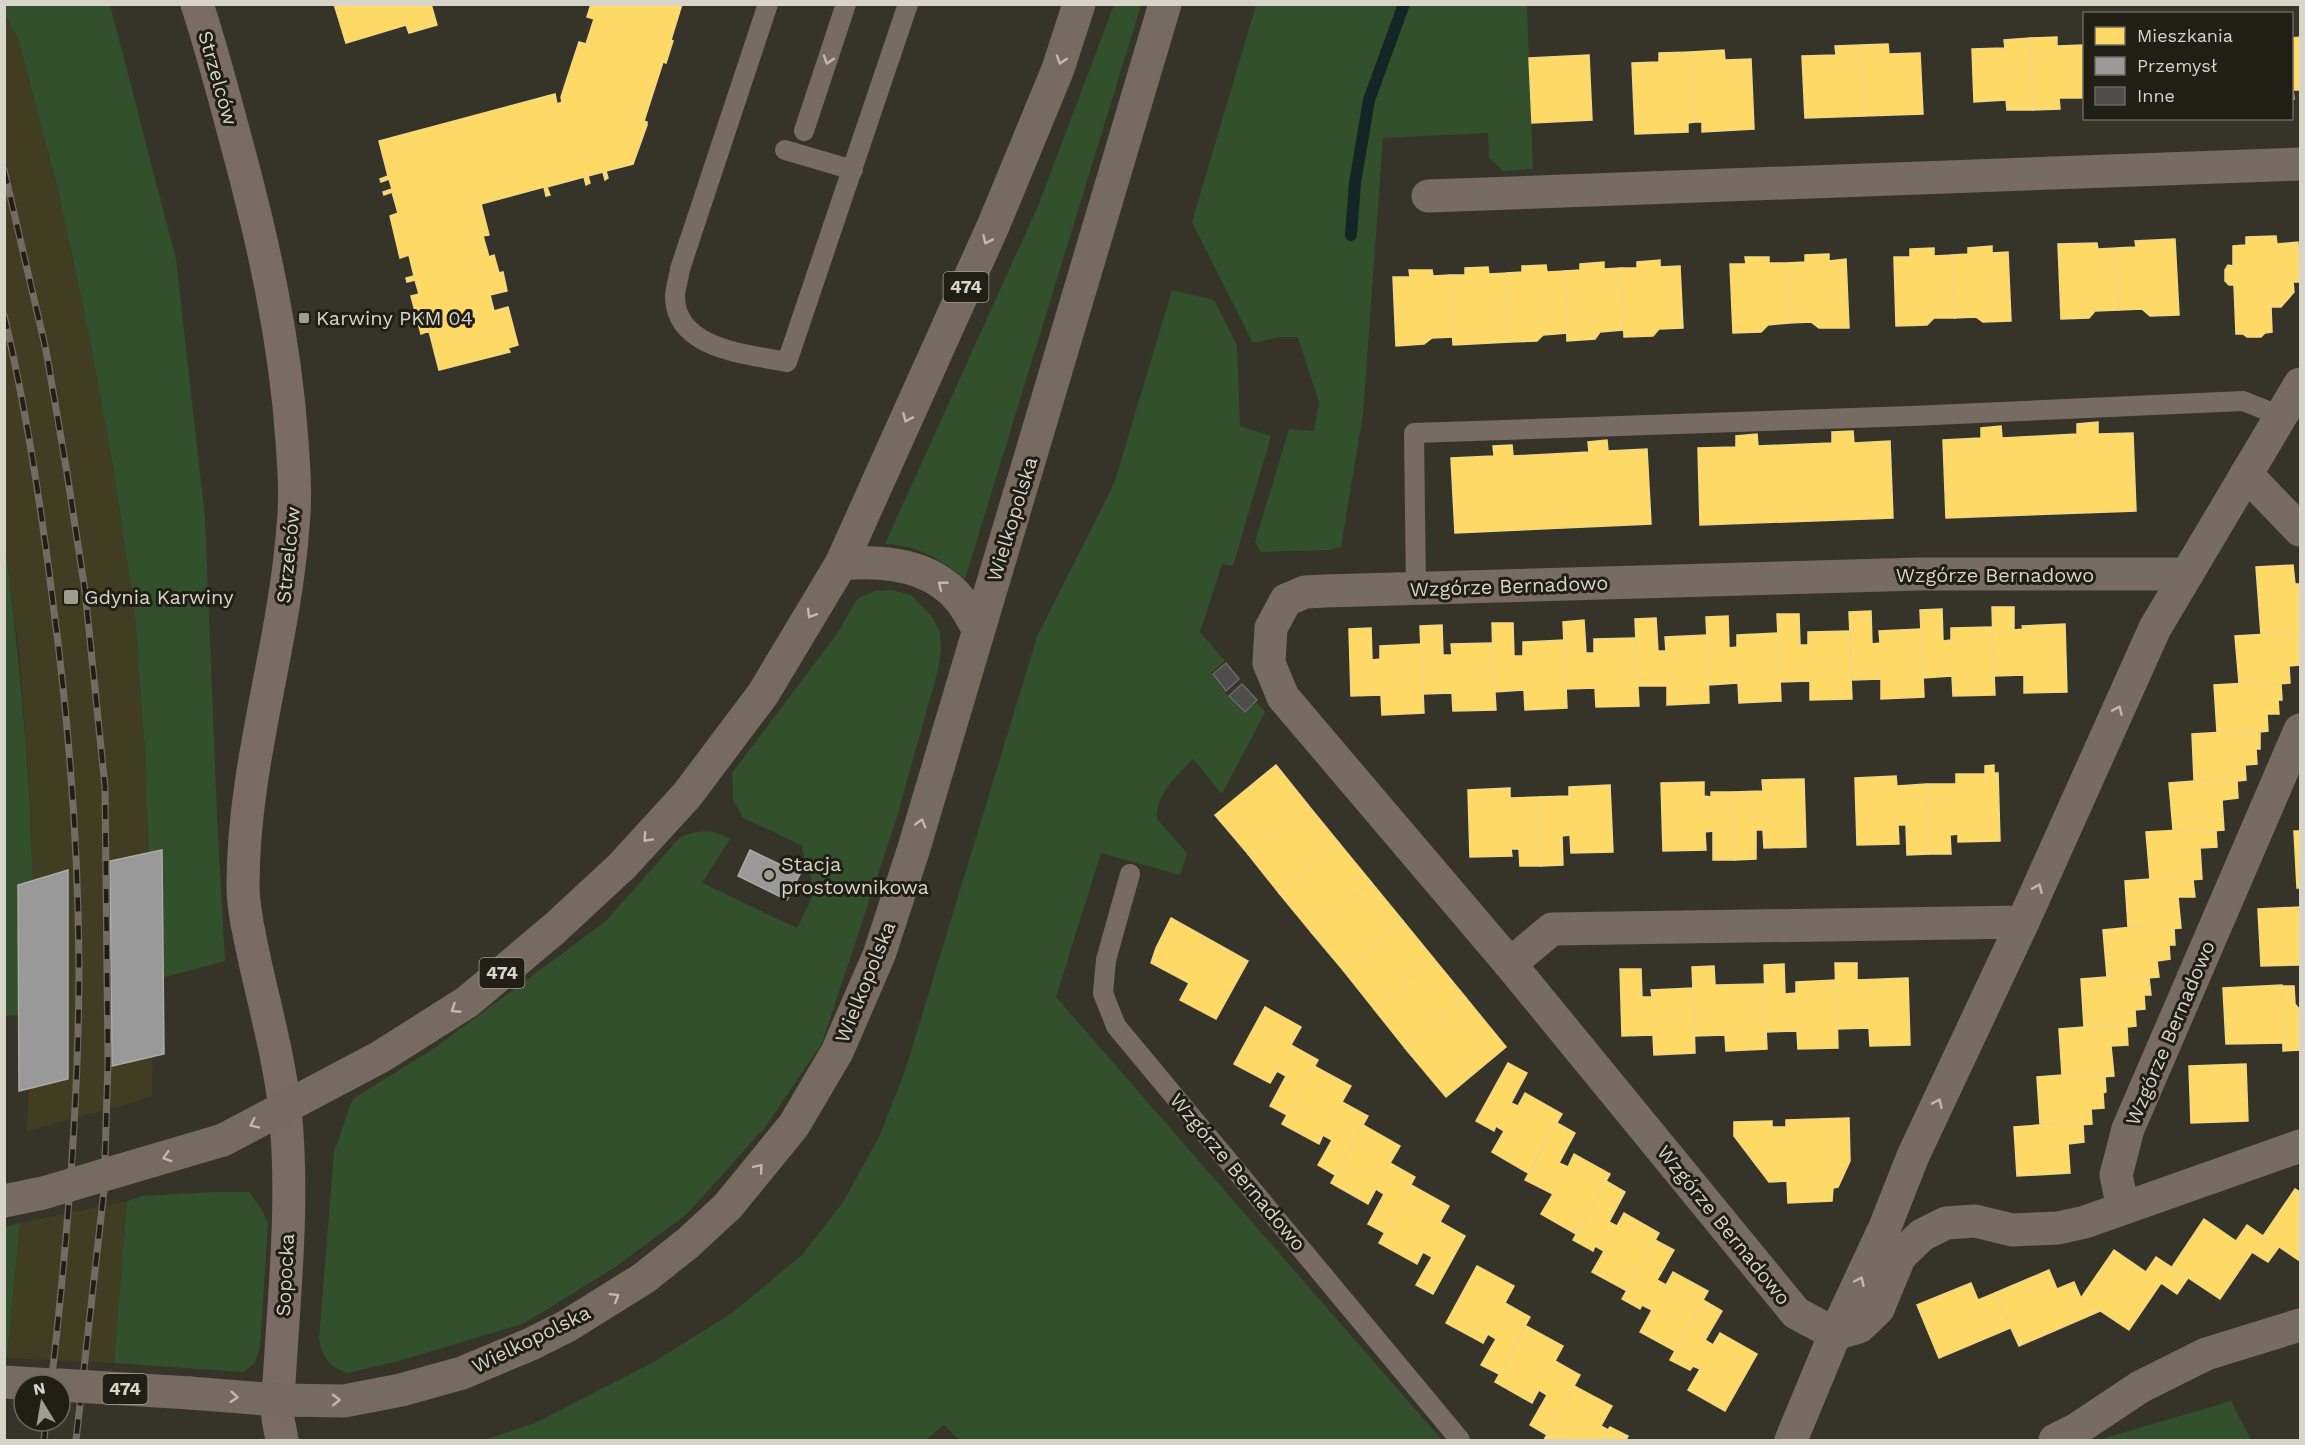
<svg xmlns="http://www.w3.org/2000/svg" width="2305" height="1445" font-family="'Work Sans',sans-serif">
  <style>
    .built { fill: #413d22 }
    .green { fill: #31502b }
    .homes { fill: #ffd966; stroke: #f3d883; stroke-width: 1.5 }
    .industry { fill: #999; stroke: #acaba7; stroke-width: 1.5 }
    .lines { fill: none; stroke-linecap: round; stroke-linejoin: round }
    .stream { stroke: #132525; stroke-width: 12 }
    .building { fill: #4e4d4c; stroke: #6b6a69; stroke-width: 1.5 }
    .lane { stroke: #776b64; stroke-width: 20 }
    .street { stroke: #776b64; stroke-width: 33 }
    .secondary { stroke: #7a6c64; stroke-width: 33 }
    .primary { stroke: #776a60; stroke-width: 33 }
    .rail-casing { stroke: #726b64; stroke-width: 7 }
    .rail { stroke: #211f15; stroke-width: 4.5; stroke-dasharray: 14; stroke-linecap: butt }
    .primary-bridge { stroke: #776a60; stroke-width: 33 }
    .oneway { stroke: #bfbaaf }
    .oneway2 { stroke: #bfbaae }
    .poi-dot { fill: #9f9d90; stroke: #211f15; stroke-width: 2 }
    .labels { text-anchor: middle; stroke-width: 6; stroke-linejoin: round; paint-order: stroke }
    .shield { fill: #211f15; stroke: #a09e92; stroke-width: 1.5 }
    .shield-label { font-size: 18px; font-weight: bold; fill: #d7d5c8 }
    .street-label { font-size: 20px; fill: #d7d5c8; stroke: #211f15 }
    .poi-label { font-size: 20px; fill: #d7d5c8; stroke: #211f15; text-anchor: start }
  </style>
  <rect width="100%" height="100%" fill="#363428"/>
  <!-- built -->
  <g class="built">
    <path d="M4 15 19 41 58 190 87 325 114 471 135 615 145 752 154 980 152 1095 135 1102 27 1131 34 967 31 813 20 660 4 535Z"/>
    <path d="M127 1201 114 1363 7 1358 20 1223Z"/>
  </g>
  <!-- green -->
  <g class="green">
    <path d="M4 5H110L176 259 205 517 217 816 225 961 154 980 145 752 135 615 114 471 87 325 58 190 19 41 5 15Z"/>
    <path d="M1114 5H1141L965 579C940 559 918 545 885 544L1038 206Z"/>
    <path d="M1256 5H1527L1533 169 1503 171 1489 158 1488 133 1383 138 1363 414 1341 547 1329 550 1261 552 1255 542 1289 429 1314 431 1319 403 1298 337H1280L1253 343 1192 222Z"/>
    <path d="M1172 290 1214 300 1237 346 1240 426 1271 436 1233 566 1222 564 1200 632 1225 661 1211 673 1227 695 1244 713 1257 703 1265 712 1222 794 1193 759C1178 775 1155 794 1157 819L1187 853 1180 875 1101 853 1056 997 1442 1440H959L944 1425 926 1440H484L535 1423 652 1363 732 1313 802 1255 843 1202 880 1135 905 1071 1037 637 1114 484Z"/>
    <path d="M4 535C24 694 38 854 32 1014L5 1016Z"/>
    <path d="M892 590 911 595 932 617 940 632 941 651 938 670 896 820 822 1043 766 1126 686 1215 615 1267 525 1323 399 1361 347 1373C329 1366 323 1358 319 1339L334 1152 351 1103 356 1097 436 1047 606 921 680 837C700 830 711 828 730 839L702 883 797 928 815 892 801 845 743 818 733 799 732 773 836 635 858 598 876 591Z"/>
    <path d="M213 1192H249L260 1207 268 1223 260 1347 255 1363 243 1372 114 1363 127 1201 143 1196Z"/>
    <path d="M20 1223 7 1358 5 1357V1227Z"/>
    <path d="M2231 1401 2251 1440H2098Z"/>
  </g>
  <!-- homes -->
  <g class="homes">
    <path d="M431 4 437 25 409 33 406 25 346 43 334 4Z"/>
    <path d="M591 4H682L671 40 673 41 666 63 663 62 644 121 647 122V125L633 164 606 171 608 178 605 180 603 172 588 176 590 183 586 185 584 177 547 187 550 195 546 196 544 187 481 204 489 235 483 236 489 257 494 255 499 273 503 272 507 291 490 295 494 311 508 307 518 345 508 348 510 352 439 370 429 331 421 334 411 296 419 294 415 280 407 282 406 278 414 276 409 255 400 258 390 216 398 213 392 192 384 195 383 192 392 189 389 179 381 182 380 179 388 176 379 141 555 94 557 104 562 102 561 97 579 42 586 44 594 19 587 17Z"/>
    <path d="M2057 37V46L2084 45V98H2059L2060 109 2033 110 2030 38Z"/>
    <path d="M2300 37V90H2293L2294 99H2292V38Z"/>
    <path d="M2030 38 2033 110H2007L2006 100 1974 102 1972 49 2005 48 2004 40Z"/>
    <path d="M1888 44 1889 54 1920 53 1923 114 1864 116 1861 45Z"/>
    <path d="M1861 45 1864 116 1805 118 1802 56 1836 55 1835 46Z"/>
    <path d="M1724 50 1725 60 1751 59 1754 129 1702 132V122H1694L1691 52Z"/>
    <path d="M1691 52 1694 122 1688 123V132L1635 134 1632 63 1659 62V53Z"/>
    <path d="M1589 55 1592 120 1532 123 1529 58Z"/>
    <path d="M2276 236 2277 244 2298 242 2300 282H2293L2294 292 2281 307H2271L2272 332 2265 333 2261 337H2247L2243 334H2236L2234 285H2229L2225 281V270L2228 265 2233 266V246L2246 245V237Z"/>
    <path d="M2175 239 2179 315 2150 316 2142 309 2119 310 2117 248 2136 247 2135 241Z"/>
    <path d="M2097 243 2098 249 2117 248 2119 310 2095 311 2089 318 2061 319 2058 244Z"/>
    <path d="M1992 246V253L2008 252 2011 321 1983 322 1976 317 1955 318 1952 255 1968 254V248Z"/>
    <path d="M1934 248V256L1952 255 1955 318H1934L1927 325 1896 326 1894 257H1910V249Z"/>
    <path d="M1829 254V261L1846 259 1849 328H1819L1811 322 1789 323 1787 263 1805 262V255Z"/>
    <path d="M1745 257H1769V263H1787L1789 323 1768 325 1761 332 1733 333 1730 264H1746Z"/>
    <path d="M1660 260V267L1680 266 1683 328 1659 329 1653 336 1624 337 1621 268H1637V262Z"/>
    <path d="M1604 262V269L1621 268 1623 330 1600 332 1595 339 1567 341 1565 271 1580 270V264Z"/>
    <path d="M1546 265 1547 272 1565 271 1567 333 1543 335 1537 341 1510 342 1507 273 1522 272V266Z"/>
    <path d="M1488 267 1489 274 1507 273 1510 342 1453 345 1450 275H1465V268Z"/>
    <path d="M1409 270H1432L1433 276 1450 275 1453 337 1432 338 1424 344 1396 346 1393 277H1410Z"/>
    <path d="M2098 422V434L2133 433 2136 511 1946 518 1943 440 1981 438V428L2001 426 2002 438 2077 434V424Z"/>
    <path d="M1853 431 1854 443 1890 441 1893 518 1700 525 1698 448 1736 447V436L1757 434 1758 446 1832 443V432Z"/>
    <path d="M1607 440 1608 451 1647 449 1651 524 1455 533 1451 458 1494 456 1493 446 1512 445 1513 456 1589 452 1588 442Z"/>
    <path d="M2293 565 2295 584H2300V636L2286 637V633L2261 635 2256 567Z"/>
    <path d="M1992 607H2014V630L2023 629 2022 626 2065 624 2067 692 2024 693V675L1994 676Z"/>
    <path d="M1942 609 1943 641 1951 640V628L1992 627 1995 695 1953 696 1952 676 1923 678 1920 610Z"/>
    <path d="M1871 611 1872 644 1880 643 1879 631 1921 629 1924 697 1881 699V679L1852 680 1849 612Z"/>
    <path d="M1777 614H1799L1800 645H1808V632L1849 631 1852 699 1810 700V681L1780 682Z"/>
    <path d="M1728 616 1729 648 1737 647V635L1778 633 1781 701 1739 703 1738 683 1709 685 1706 617Z"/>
    <path d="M1656 618 1658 651H1666L1665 637 1707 635 1709 703 1667 705V686H1638L1635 619Z"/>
    <path d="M1584 620 1586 653H1594V639L1635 638 1639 706 1596 707 1595 688 1566 689 1563 622Z"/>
    <path d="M1492 623H1513L1514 656H1523V642L1564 640 1567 708 1525 710 1524 690 1494 692Z"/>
    <path d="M1442 625 1443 655H1452L1451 644 1492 643 1496 710 1453 711 1452 693 1423 694 1420 626Z"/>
    <path d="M1371 628 1372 660 1380 659V646L1421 644 1424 713 1382 715 1381 695 1351 696 1349 629Z"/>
    <path d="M2286 633V637L2300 636V665L2289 666 2290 683 2264 685V682L2239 683 2235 636Z"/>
    <path d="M2264 682V685L2281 684 2282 700H2278L2279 714H2267L2268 731 2242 734V731L2217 732 2214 685Z"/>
    <path d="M2242 731V734L2260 733V749H2256L2257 764 2245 765 2246 780 2220 783V779L2194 780 2192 734Z"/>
    <path d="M1276 765 1308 805 1248 854 1215 815Z"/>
    <path d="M1994 765V773H1998L2000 841 1958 842V834L1950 835 1951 854H1929L1926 784H1956V774H1985V766Z"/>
    <path d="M1896 776 1897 786 1926 784 1929 854 1907 855 1906 825H1898L1899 844 1857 845 1855 778Z"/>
    <path d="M1804 779 1806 847 1764 848 1763 830H1756V859L1735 860 1733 792 1763 791 1762 780Z"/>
    <path d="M2220 779V783L2237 781 2238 798 2222 800 2224 830 2199 832V829L2173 830 2169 783Z"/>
    <path d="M1704 782V796L1711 797V792H1733L1735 860H1713V831L1705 832 1706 850 1663 851 1661 783Z"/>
    <path d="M1610 785 1613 852 1571 853 1570 835 1562 836 1563 865 1541 866 1539 797 1569 796V787Z"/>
    <path d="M1510 788V798L1539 797 1541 866H1520L1519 849H1511L1512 856 1470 857 1468 790Z"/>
    <path d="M1308 805 1339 843 1279 893 1248 854Z"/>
    <path d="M2199 829V832L2216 831 2217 847 2200 848 2202 879 2176 881V877L2150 879 2146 832Z"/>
    <path d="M2294 831H2300V888H2297Z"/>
    <path d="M1339 843 1371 882 1311 932 1279 893Z"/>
    <path d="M2176 877V881L2193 880 2195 897H2178L2181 928 2154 930 2153 925 2128 927 2125 881Z"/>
    <path d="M1371 882 1403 921 1343 970 1311 932Z"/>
    <path d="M2300 907V965L2261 966 2258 909Z"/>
    <path d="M1171 918 1248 961 1216 1019 1180 1000 1189 983 1151 963 1156 948Z"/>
    <path d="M1403 921 1434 959 1374 1009 1343 970Z"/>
    <path d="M2153 925 2154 930 2174 929 2175 945H2169L2170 959 2157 961 2159 977 2133 979 2132 975 2107 977 2103 930Z"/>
    <path d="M1434 959 1466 998 1405 1048 1374 1009Z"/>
    <path d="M1835 963H1857V980L1908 978 1910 1045 1870 1046 1869 1028 1837 1029Z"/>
    <path d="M1784 964 1785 994 1796 993V982L1836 980 1838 1048 1798 1049 1797 1031 1766 1032 1764 965Z"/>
    <path d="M1714 966 1715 985 1764 984 1767 1049 1726 1051 1725 1035 1695 1036 1692 967Z"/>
    <path d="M1620 969H1641L1642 997H1652L1651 990 1693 988 1695 1053 1654 1055 1653 1035 1622 1036Z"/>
    <path d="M2132 975 2133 979 2149 978 2151 995H2144L2145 1009 2135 1010 2136 1026 2110 1029V1025L2084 1027 2081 979Z"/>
    <path d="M2282 985 2284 1043 2226 1044 2223 988Z"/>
    <path d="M2282 986H2294L2295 1004 2300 1010V1050L2283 1051Z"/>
    <path d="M1466 998 1506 1047 1446 1097 1405 1048Z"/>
    <path d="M1265 1007 1301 1027 1291 1045 1318 1060 1287 1115 1270 1106 1286 1076 1277 1071 1270 1083 1234 1064Z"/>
    <path d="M2110 1025V1029L2127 1028 2128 1045 2111 1046 2114 1076 2088 1078V1073L2062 1075 2059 1029Z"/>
    <path d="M1508 1063 1527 1073 1511 1103 1518 1106 1525 1093 1562 1114 1528 1173 1492 1152 1504 1131 1496 1126 1494 1131 1476 1121Z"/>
    <path d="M2246 1064 2248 1121 2191 1123 2189 1066Z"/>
    <path d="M1314 1066 1351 1086 1342 1102 1368 1116 1335 1175 1318 1165 1332 1140 1323 1135 1319 1144 1282 1124Z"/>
    <path d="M2088 1073V1078L2105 1077 2106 1092 2103 1093 2104 1108 2091 1109 2092 1124 2066 1126V1123L2040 1124 2037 1077Z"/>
    <path d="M1849 1118 1850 1161 1838 1187 1833 1188 1832 1201 1788 1203 1787 1181 1769 1182 1734 1136V1122L1772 1121V1127H1786V1120Z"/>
    <path d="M1557 1123 1575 1133 1559 1163 1568 1167 1574 1154 1610 1174 1576 1234 1541 1214 1553 1194 1525 1180Z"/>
    <path d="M2066 1123V1126L2083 1125 2084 1142 2068 1144 2070 1173 2017 1176 2014 1127Z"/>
    <path d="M1363 1125 1400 1146 1390 1163 1415 1177 1385 1233 1368 1224 1384 1194 1376 1189 1368 1204 1331 1183Z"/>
    <path d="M1606 1181 1625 1192 1609 1222 1617 1226 1624 1213 1659 1233 1627 1291 1592 1272 1604 1251 1595 1246 1593 1251 1573 1240Z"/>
    <path d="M1411 1185 1449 1206 1440 1222 1465 1236 1433 1294 1416 1285 1432 1257 1423 1252 1417 1264 1379 1243Z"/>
    <path d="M2295 1189 2300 1192V1261L2263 1236Z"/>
    <path d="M2204 1219 2236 1241 2247 1225 2279 1247 2268 1262 2252 1252 2220 1299 2172 1267Z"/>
    <path d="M1655 1240 1674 1250 1657 1280 1666 1285 1673 1272 1708 1291 1675 1351 1640 1332 1652 1310 1642 1305 1640 1309 1622 1299Z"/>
    <path d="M2114 1250 2146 1272 2156 1257 2188 1278 2177 1294 2161 1283 2129 1330 2081 1298Z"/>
    <path d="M1477 1266 1514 1286 1505 1303 1530 1317 1499 1374 1481 1365 1496 1339 1488 1334 1483 1343 1446 1323Z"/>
    <path d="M2049 1270 2057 1289 2074 1282 2081 1298 2100 1311 2019 1346 1995 1293Z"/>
    <path d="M1971 1283 1978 1300 1995 1293 2010 1328 1939 1358 1917 1305Z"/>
    <path d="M1703 1300 1722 1311 1705 1340 1713 1345 1720 1333 1757 1354 1725 1411 1688 1390 1700 1369 1693 1366 1690 1370 1670 1360Z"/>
    <path d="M1526 1326 1563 1346 1555 1361 1580 1375 1547 1435 1530 1425 1547 1395 1539 1390 1532 1403 1495 1382Z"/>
    <path d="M1574 1386 1612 1406 1601 1426 1608 1430 1610 1427 1628 1436 1626 1440H1544Z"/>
  </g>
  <!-- industry -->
  <g class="industry">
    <path d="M162 850 164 1054 112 1066 110 861Z"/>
    <path d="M750 850 800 874 787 900 738 876Z"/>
    <path d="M68 870V1079L19 1091 18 885Z"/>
  </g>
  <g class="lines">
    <!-- stream -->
    <path class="stream" d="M1351 235 1355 183 1369 100 1404 4"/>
  </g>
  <!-- building -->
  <g class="building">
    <path d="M1226 663 1239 679 1226 691 1213 674Z"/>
    <path d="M1242 684 1257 700 1245 712 1229 696Z"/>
  </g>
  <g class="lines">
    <!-- lane -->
    <g class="lane">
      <path d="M768 4 680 269C679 278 675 288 675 297 676 350 748 354 787 362L908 4"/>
      <path d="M804 131 846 4"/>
      <path d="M785 150 853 170"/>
      <path d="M1416 589 1414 433 1912 416 2243 401 2281 416"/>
      <path d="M1130 874 1106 960 1103 993 1116 1026 1460 1440"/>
    </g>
    <!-- street -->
    <g class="street">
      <path d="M1428 196 2300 164"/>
      <path d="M2246 474 2300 530"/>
      <path d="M1510 964 1552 929 2023 922"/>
      <path d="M2123 1208 2116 1175 2128 1129 2300 730"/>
      <path d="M1835 1334 1885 1227 1913 1156 2023 922 2155 628 2300 384"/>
      <path d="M1835 1334 1859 1327 1878 1309 1900 1256 1922 1235 1946 1223 1975 1221 2012 1230 2058 1228 2085 1222 2300 1146"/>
      <path d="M1791 1440 1835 1334 1796 1313 1510 964 1283 697 1269 663 1271 628 1286 600 1305 592 1325 591 1921 574H2187"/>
      <path d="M2055 1440 2077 1429 2140 1387 2206 1354 2300 1325"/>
    </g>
    <!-- secondary -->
    <path class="secondary" d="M197 4C212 50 224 96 236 141 263 240 285 339 292 441 294 469 296 498 293 527 284 647 243 764 243 885 243 911 250 937 255 962 266 1011 279 1059 285 1109 295 1205 283 1304 278 1400V1419L282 1440"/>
    <!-- primary -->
    <g class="primary">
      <path d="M841 564C884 560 932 564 961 601 968 610 973 620 978 629"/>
      <path d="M223 1140 380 1057 467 1002 554 929 622 866 687 795 763 694 841 564 994 224 1058 69 1079 4"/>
      <path d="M190 1393 278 1400 344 1401 401 1390 462 1373 531 1344 567 1326 644 1278 688 1243 728 1206 794 1125 837 1052 879 955 914 848 1165 4"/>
    </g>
    <defs>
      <g id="rail">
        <path d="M4 170 46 350 67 473 85 591 105 787 108 1063 104 1190 76 1440"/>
        <path d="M4 315C27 411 41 506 53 603 69 724 78 842 79 964 79 1105 67 1246 51 1385"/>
        <path d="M44 1440 46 1421"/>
      </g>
    </defs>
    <!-- rail casing -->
    <use href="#rail" class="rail-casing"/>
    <!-- rail -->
    <use href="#rail" class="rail"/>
    <!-- primary-bridge -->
    <g class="primary-bridge">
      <path d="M4 1201 43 1193 223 1140"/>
      <path d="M4 1382 53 1385"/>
      <path d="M60 1385 190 1393"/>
    </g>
  </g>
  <!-- one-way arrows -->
  <defs><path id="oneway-chevron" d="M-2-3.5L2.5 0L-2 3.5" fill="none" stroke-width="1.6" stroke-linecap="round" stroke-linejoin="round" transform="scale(1.5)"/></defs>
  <g class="oneway">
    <use href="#oneway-chevron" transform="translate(828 60) rotate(108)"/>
    <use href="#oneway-chevron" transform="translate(2118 710) rotate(-66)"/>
    <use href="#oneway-chevron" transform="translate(2038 888) rotate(-66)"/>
    <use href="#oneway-chevron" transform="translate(1938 1103) rotate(-65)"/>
    <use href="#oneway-chevron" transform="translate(1860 1281) rotate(-65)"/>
  </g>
  <g class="oneway2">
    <use href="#oneway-chevron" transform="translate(1061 60) rotate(108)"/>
    <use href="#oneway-chevron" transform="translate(987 240) rotate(114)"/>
    <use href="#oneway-chevron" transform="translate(907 418) rotate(114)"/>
    <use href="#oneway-chevron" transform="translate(942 585) rotate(-141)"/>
    <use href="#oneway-chevron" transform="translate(811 614) rotate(121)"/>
    <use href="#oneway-chevron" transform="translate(921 823) rotate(-74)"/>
    <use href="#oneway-chevron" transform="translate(647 838) rotate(133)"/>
    <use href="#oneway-chevron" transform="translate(455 1009) rotate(147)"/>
    <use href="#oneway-chevron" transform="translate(254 1124) rotate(154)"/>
    <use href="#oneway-chevron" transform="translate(167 1157) rotate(163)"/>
    <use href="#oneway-chevron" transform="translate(759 1168) rotate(-50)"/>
    <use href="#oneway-chevron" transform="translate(615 1297) rotate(-32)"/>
    <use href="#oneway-chevron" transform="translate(234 1397) rotate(5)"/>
    <use href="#oneway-chevron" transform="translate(336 1400) rotate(-1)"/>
  </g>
  <!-- markers -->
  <g class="poi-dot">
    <rect x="298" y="312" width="12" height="12" rx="3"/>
    <rect x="63" y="589" width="16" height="16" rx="3"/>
    <circle cx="769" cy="875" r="6"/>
  </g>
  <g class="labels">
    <!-- shield labels -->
    <g class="shield">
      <rect x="943.5" y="272" width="45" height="30" rx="4.5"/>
      <rect x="479.5" y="958" width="45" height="30" rx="4.5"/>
      <rect x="102.5" y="1374" width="45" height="30" rx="4.5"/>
    </g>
    <g class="shield-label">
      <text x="966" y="293">474</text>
      <text x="502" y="979">474</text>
      <text x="125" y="1395">474</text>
    </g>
    <!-- street labels -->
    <g class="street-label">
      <text transform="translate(218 78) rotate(74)" y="7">Strzelców</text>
      <text transform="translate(1012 519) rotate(-73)" y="7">Wielkopolska</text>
      <text transform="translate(288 555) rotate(-84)" y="7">Strzelców</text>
      <text x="1995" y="582">Wzgórze Bernadowo</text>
      <text transform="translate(1509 586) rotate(-2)" y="7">Wzgórze Bernadowo</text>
      <text transform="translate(865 982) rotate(-68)" y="7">Wielkopolska</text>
      <text transform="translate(2170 1033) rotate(-67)" y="7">Wzgórze Bernadowo</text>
      <text transform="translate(1238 1172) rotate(50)" y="7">Wzgórze Bernadowo</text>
      <text transform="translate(1724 1225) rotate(51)" y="7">Wzgórze Bernadowo</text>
      <text transform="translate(285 1275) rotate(-87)" y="7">Sopocka</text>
      <text transform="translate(531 1339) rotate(-26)" y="7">Wielkopolska</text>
    </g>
    <!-- poi labels -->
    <g class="poi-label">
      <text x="316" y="325">Karwiny PKM 04</text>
      <text x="84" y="604">Gdynia Karwiny</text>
      <text x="781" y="871">Stacja<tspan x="781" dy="23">prostownikowa</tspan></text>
    </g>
  </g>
  <!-- border -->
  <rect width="2305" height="1445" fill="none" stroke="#d7d5c8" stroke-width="12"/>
  <!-- legend -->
  <rect x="2083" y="12" width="210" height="108" fill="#211f15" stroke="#6a685d" stroke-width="1.5"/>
  <rect x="2095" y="27" width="30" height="18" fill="#ffd966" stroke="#6a685d" stroke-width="1.5"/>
  <text x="2137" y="42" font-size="18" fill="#d7d5c8">Mieszkania</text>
  <rect x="2095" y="57" width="30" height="18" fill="#999999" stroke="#6a685d" stroke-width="1.5"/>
  <text x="2137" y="72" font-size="18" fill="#d7d5c8">Przemysł</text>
  <rect x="2095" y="87" width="30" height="18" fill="#4e4d4c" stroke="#6a685d" stroke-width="1.5"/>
  <text x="2137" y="102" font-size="18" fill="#d7d5c8">Inne</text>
  <!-- north arrow -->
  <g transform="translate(42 1403) rotate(349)"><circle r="28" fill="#211f15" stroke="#6a685d" stroke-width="1.5"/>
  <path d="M0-4.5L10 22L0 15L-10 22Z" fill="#9f9d90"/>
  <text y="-9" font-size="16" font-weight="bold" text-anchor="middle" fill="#d7d5c8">N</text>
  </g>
</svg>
